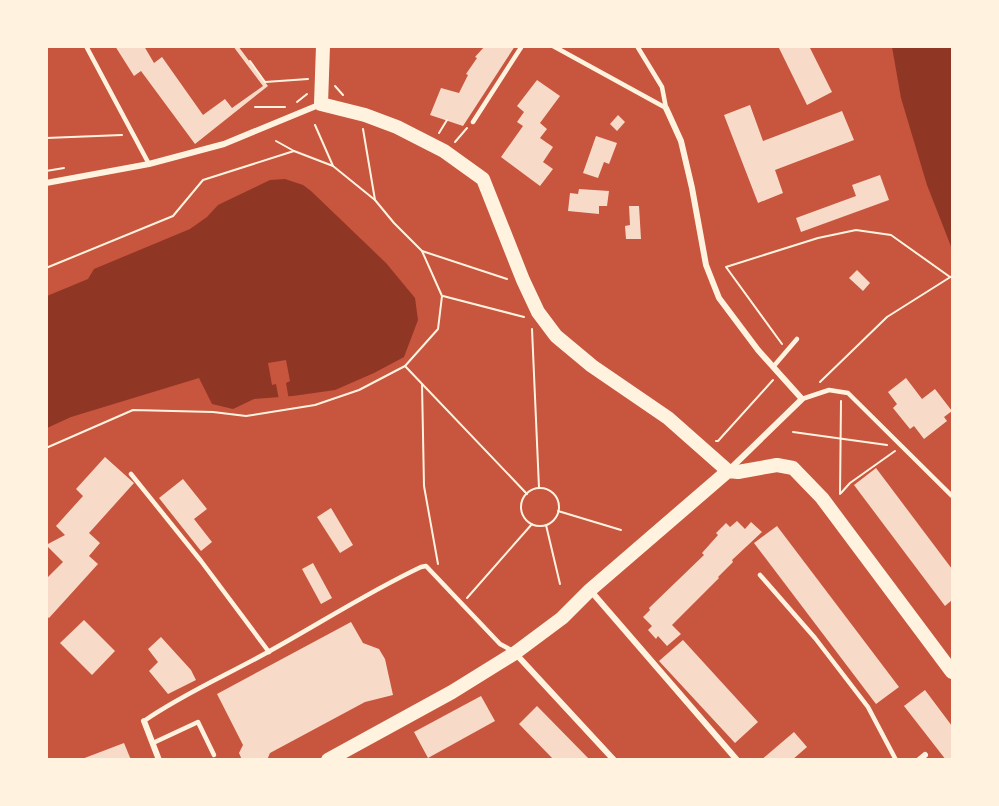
<svg xmlns="http://www.w3.org/2000/svg" width="999" height="806" font-family="Helvetica,sans-serif">
  <style>
    .water { fill: #8f3625 }
    .pier { fill: #c8553d }
    .building { fill: #f7dbc8 }
    .lines { fill: none; stroke-linecap: round; stroke-linejoin: round }
    .path { stroke: #fff3e0; stroke-width: 2 }
    .service { stroke: #fff3e0; stroke-width: 4.5 }
    .minor { stroke: #fff3e0; stroke-width: 6 }
    .primary { stroke: #fff3e0; stroke-width: 14 }
  </style>
  <rect width="100%" height="100%" fill="#c8553d"/>
  <!-- water -->
  <g class="water">
    <path d="M892 47H952V249L927 185 901 98Z"/>
    <path d="M285 179 303 185 311 191 386 263 415 298 418 320 404 357 374 373 335 390 293 396 254 399 233 409 212 404 199 378 71 417 47 428V296L88 279 94 269 190 229 207 217 218 205 270 180Z"/>
  </g>
  <!-- pier -->
  <path class="pier" d="M286 360 290 381 286 383 289 400H279L276 384 272 385 268 363Z"/>
  <!-- building -->
  <g class="building">
    <path d="M115 46H144L154 63 162 57 203 115 225 99 232 108 263 86 233 46H238L268 86 195 144 141 71 134 76Z"/>
    <path d="M485 46H515L463 126 430 115 441 88 459 93 468 75 466 74 477 58 475 57Z"/>
    <path d="M778 46H809L832 92 807 105Z"/>
    <path d="M537 80 560 96 540 123 547 129 540 138 553 147 543 162 553 169 540 186 501 157 523 126 517 122 524 112 517 106Z"/>
    <path d="M750 105 763 141 842 111 854 140 775 170 783 193 758 203 724 115Z"/>
    <path d="M618 115 625 122 617 131 610 124Z"/>
    <path d="M596 136 617 143 609 164 604 162 598 178 583 173Z"/>
    <path d="M880 175 889 200 801 232 796 218 856 196 852 185Z"/>
    <path d="M579 189 609 191 607 206H599V214L568 211 570 193 578 194Z"/>
    <path d="M629 206H639L641 239H626L625 226 630 225Z"/>
    <path d="M857 270 870 283 863 291 849 278Z"/>
    <path d="M906 378 922 399 935 389 952 411 944 417 947 421 924 439 914 426 910 429 893 408 897 404 888 392Z"/>
    <path d="M105 457 134 483 89 533 100 543 89 556 98 564 49 618 46 616V579L63 562 46 545 65 535 56 526 83 496 76 489Z"/>
    <path d="M876 468 952 569V600L945 606 854 485Z"/>
    <path d="M183 479 207 509 194 519 212 542 201 551 159 498Z"/>
    <path d="M331 508 353 545 340 553 317 517Z"/>
    <path d="M737 521 745 529 751 522 762 532 732 560 733 562 718 577 719 578 672 625 681 634 667 646 658 636 656 639 648 630 652 626 643 617 650 610 649 608 704 555 702 553 718 535 716 533 726 523 730 527Z"/>
    <path d="M777 526 899 687 876 704 754 543Z"/>
    <path d="M313 563 332 598 321 604 302 569Z"/>
    <path d="M84 620 115 651 92 675 60 643Z"/>
    <path d="M351 622 363 643 379 649 385 659 393 695 365 702 270 753 267 760H242L239 753 243 745 217 694Z"/>
    <path d="M161 637 191 670 196 680 168 694 149 671 158 662 148 649Z"/>
    <path d="M683 640 758 722 735 743 659 661Z"/>
    <path d="M925 690 952 726V760H946L904 706Z"/>
    <path d="M481 696 495 721 428 758 414 732Z"/>
    <path d="M537 706 590 760H554L519 724Z"/>
    <path d="M794 732 807 747 792 760H761Z"/>
    <path d="M124 743 131 760H82V759Z"/>
  </g>
  <g class="lines">
    <!-- path -->
    <g class="path">
      <path d="M250 61 265 82 308 79"/>
      <path d="M335 86 343 95"/>
      <path d="M297 102 307 94"/>
      <path d="M255 107H285"/>
      <path d="M363 129 375 200"/>
      <path d="M439 133 447 120"/>
      <path d="M46 138 122 135"/>
      <path d="M276 141 294 151"/>
      <path d="M455 142 467 128"/>
      <path d="M46 171 64 168"/>
      <path d="M422 251 507 279"/>
      <path d="M46 268 173 216 203 180 294 151 333 166"/>
      <path d="M443 296 524 317"/>
      <path d="M532 329 539 488"/>
      <path d="M782 344 726 267 818 238 856 230 891 235 950 277"/>
      <path d="M405 366 527 494"/>
      <path d="M820 382 887 317 952 276"/>
      <path d="M422 384 424 486 438 564"/>
      <path d="M793 432 887 445"/>
      <path d="M716 441H718L773 380"/>
      <path d="M46 448 133 410 213 412 246 416 315 405 359 390 405 366 438 329 442 296 422 251 394 223 375 200 333 166 315 125"/>
      <circle cx="540" cy="507" r="19"/>
      <path d="M841 493 850 483 895 451"/>
      <path d="M840 494 841 401"/>
      <path d="M558 511 621 530"/>
      <path d="M546 525 560 584"/>
      <path d="M467 598 532 524"/>
    </g>
    <!-- service -->
    <g class="service">
      <path d="M86 46 149 164"/>
      <path d="M553 46 666 108"/>
      <path d="M637 46 662 87 666 108"/>
      <path d="M473 122 522 46"/>
      <path d="M773 367 797 339"/>
      <path d="M802 399 829 390 848 393 952 496"/>
      <path d="M131 474 201 561 269 652"/>
      <path d="M760 575 815 638 868 707 896 760"/>
      <path d="M144 721C183 694 227 675 268 652 319 624 368 592 421 567L426 566 500 644 513 651"/>
      <path d="M153 743 198 722 214 755"/>
    </g>
    <!-- minor -->
    <g class="minor">
      <path d="M666 108 681 141 692 188 706 265 719 298 758 350 802 399 729 470"/>
      <path d="M46 183 149 164 224 144 321 104"/>
      <path d="M590 590 737 760"/>
      <path d="M515 653 614 760"/>
      <path d="M144 721 159 760"/>
      <path d="M919 760 925 755"/>
    </g>
    <!-- primary -->
    <g class="primary">
      <path d="M323 46 321 104 365 115 397 127 444 151 483 179 523 280 538 312 556 336 592 366 668 418 728 471"/>
      <path d="M328 760 452 692 515 653 562 618 590 590 728 471 738 472 777 465 793 468 822 498 952 672"/>
    </g>
  </g>
  <!-- border -->
  <rect width="999" height="806" fill="none" stroke="#fff3e0" stroke-width="96"/>
</svg>
